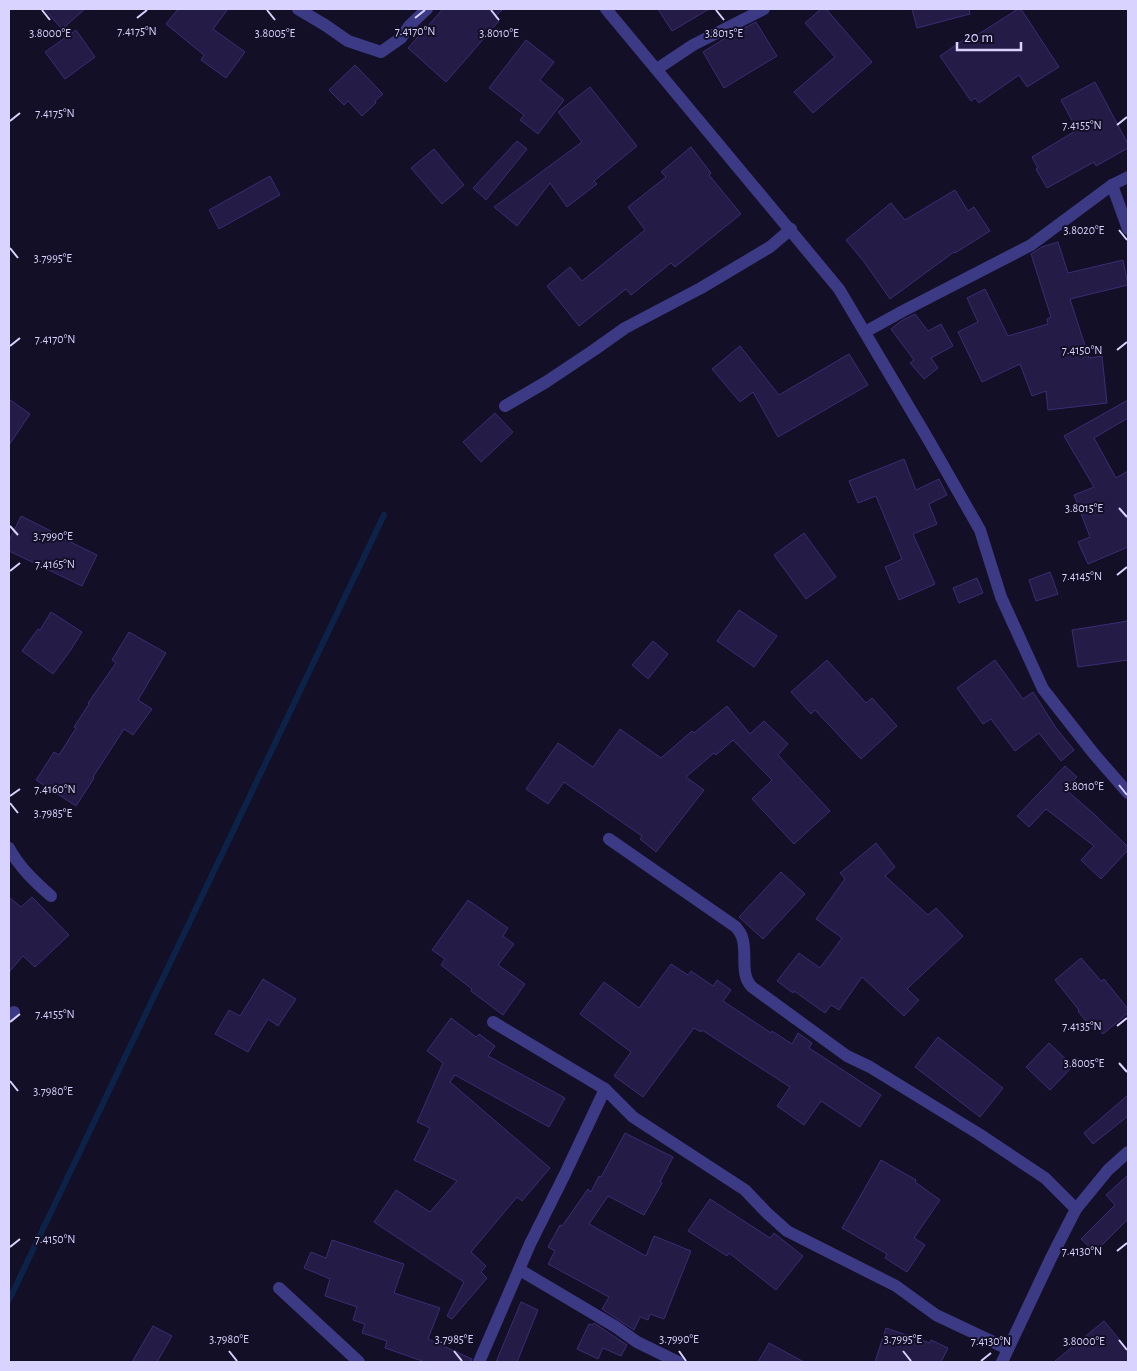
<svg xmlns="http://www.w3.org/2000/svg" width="1137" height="1371" font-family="'Alegreya Sans',sans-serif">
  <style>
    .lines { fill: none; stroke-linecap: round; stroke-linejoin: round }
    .stream { stroke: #0c2248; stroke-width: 6 }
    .building { fill: #241b47; stroke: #3b2d73 }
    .minor { stroke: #3d3a85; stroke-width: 12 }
    .ticks { fill: none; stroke: #d9d4ff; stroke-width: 2 }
    .ticks-label { font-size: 12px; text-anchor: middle; fill: #d9d4ff; stroke: #130f26; stroke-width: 4; stroke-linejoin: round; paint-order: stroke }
  </style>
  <rect width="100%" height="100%" fill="#130f26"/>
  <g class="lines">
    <!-- stream -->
    <path class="stream" d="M9 1300 384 515"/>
  </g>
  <!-- building -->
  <g class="building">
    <path d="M44 9H85L62 29Z"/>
    <path d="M178 9H228L213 29 245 52 226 78 201 60 204 55 166 24Z"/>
    <path d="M443 9H503L495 17 499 21 446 82 408 48Z"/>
    <path d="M658 9H709L672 31Z"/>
    <path d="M821 9H826L872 62 813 113 794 92 835 57 805 23Z"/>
    <path d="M912 9H969L970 14 917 28Z"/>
    <path d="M1018 9H1021L1059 67 1027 87 1019 75 979 103 975 98 971 101 940 56 972 34 974 37Z"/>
    <path d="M756 22 777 56 724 88 703 52 727 37Z"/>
    <path d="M76 30 95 57 65 79 45 52Z"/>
    <path d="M526 40 554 62 540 80 564 100 538 134 520 120 524 115 489 88Z"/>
    <path d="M355 65 383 94 375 101 376 103 362 116 348 101 344 105 329 90Z"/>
    <path d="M1095 82 1128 144V148L1096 166 1094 162 1047 188 1036 169 1038 168 1032 157 1077 130 1061 100Z"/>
    <path d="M590 87 637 146 594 181 597 184 567 207 550 183 517 226 494 207 582 142 558 112Z"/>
    <path d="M517 141 527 149 486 200 473 188Z"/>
    <path d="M691 147 711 173 709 175 741 214 675 267 671 263 631 295 626 289 579 326 547 286 570 267 582 281 645 230 628 207 666 177 661 172Z"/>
    <path d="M434 149 464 185 442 204 411 168Z"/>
    <path d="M270 176 280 195 219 229 209 210Z"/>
    <path d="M955 190 968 211 974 207 990 231 955 253 954 252 890 299 865 263 846 240 891 203 905 220Z"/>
    <path d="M1058 242 1068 273 1123 260 1128 285 1070 299 1089 358 1102 356 1107 403 1048 410 1046 391 1032 396 1020 364 982 382 958 332 978 322 967 298 985 289 1008 336 1048 324 1047 319 1051 317 1031 254 1042 247Z"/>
    <path d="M915 314 928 331 941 324 953 346 931 358 938 368 924 379 910 363 914 360 891 329 901 321Z"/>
    <path d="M740 346 779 395 849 354 868 385 778 437 753 392 740 402 712 369Z"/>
    <path d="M9 399 30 414 9 445Z"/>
    <path d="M1128 400V418L1094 438 1116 478 1128 471V547L1088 564 1078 542 1090 537 1074 495 1094 487 1064 436Z"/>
    <path d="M495 413 513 432 481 462 463 442Z"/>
    <path d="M904 459 916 490 939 479 947 495 929 504 937 524 913 534 935 584 899 600 885 567 902 559 876 496 858 503 849 481Z"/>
    <path d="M21 516 51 531 50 532 97 555 82 586 9 551V541Z"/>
    <path d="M804 533 836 577 806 599 774 555Z"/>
    <path d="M1050 572 1058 594 1036 601 1029 580Z"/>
    <path d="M977 578 983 593 959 603 953 588Z"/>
    <path d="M739 610 777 636 754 667 717 641Z"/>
    <path d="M51 612 82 632 70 651 53 674 22 651 38 629 40 630Z"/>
    <path d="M1128 621V660L1078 667 1072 630Z"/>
    <path d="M129 632 166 653 138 700 152 709 133 735 124 729 93 777 94 778 76 806 36 780 54 752 59 755 76 728 74 727 89 704 88 703 116 663 112 660Z"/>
    <path d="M653 641 668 654 648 679 632 665Z"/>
    <path d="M827 660 866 703 872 698 897 726 861 759 815 710 811 714 791 692Z"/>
    <path d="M995 660 1023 699 1033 692 1056 728 1074 750 1061 761 1039 733 1015 751 991 719 983 724 957 688Z"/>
    <path d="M727 706 750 734 764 721 788 744 778 755 830 811 794 844 752 799 772 780 733 740 716 755 714 753 686 777 704 790 656 852 640 839 642 836 564 782 548 804 526 789 558 743 593 767 620 729 661 758 692 731 694 733Z"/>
    <path d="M1065 766 1077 777 1065 789 1094 814 1128 847V850L1101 879 1081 860 1094 846 1046 809 1029 827 1017 816Z"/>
    <path d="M876 843 895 867 885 876 928 915 936 908 963 936 907 989 919 1000 904 1016 862 977 839 1010 831 1005 825 1013 794 991 793 993 777 981 799 953 820 968 842 938 816 919 845 879 840 873Z"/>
    <path d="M781 872 805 894 763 939 739 917Z"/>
    <path d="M9 897 21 907 32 897 69 935 35 967 23 956 9 972Z"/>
    <path d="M468 900 508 928 503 936 514 944 498 965 525 984 503 1015 471 991 472 989 441 965 445 959 432 950Z"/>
    <path d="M1081 958 1101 981 1104 979 1128 1009V1013L1103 1034 1096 1026 1092 1029 1078 1011 1079 1010 1055 980Z"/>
    <path d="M671 964 688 975 691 971 713 986 717 980 731 990 723 1001 771 1033 772 1031 792 1044 798 1033 812 1043 809 1048 881 1095 860 1127 821 1101 804 1125 777 1106 790 1087 702 1030 701 1032 694 1028 643 1097 614 1076 631 1052 580 1014 604 982 639 1008Z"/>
    <path d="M263 979 296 999 278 1026 268 1019 248 1052 215 1034 229 1010 240 1016Z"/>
    <path d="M451 1018 476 1037 479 1034 495 1046 488 1056 565 1098 549 1127 455 1075 450 1082 550 1168 522 1201 517 1197 471 1252 486 1266 481 1272 487 1278 452 1319 447 1316 464 1282 374 1222 396 1190 430 1212 457 1181 414 1160 430 1128 417 1122 443 1063 427 1051Z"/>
    <path d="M938 1037 1003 1088 980 1117 915 1067Z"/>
    <path d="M1049 1043 1073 1066 1050 1090 1026 1067Z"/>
    <path d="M1128 1095V1116L1093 1144 1084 1133Z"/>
    <path d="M625 1133 673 1157 660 1182 662 1183 644 1215 608 1196 589 1224 646 1256 654 1236 691 1251 664 1319 650 1314 648 1320 640 1317 634 1330 602 1309 609 1297 548 1264 555 1251 548 1247 560 1225 562 1226 588 1189 591 1192 599 1176 601 1177Z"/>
    <path d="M881 1160 916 1180 915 1182 940 1200 914 1238 925 1245 907 1272 885 1258 887 1254 842 1228Z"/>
    <path d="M1128 1175V1221L1127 1220 1095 1252 1081 1239 1115 1205 1106 1195Z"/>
    <path d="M710 1199 770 1238 774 1233 803 1256 776 1290 729 1253 727 1256 688 1231Z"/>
    <path d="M332 1240 404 1264 394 1293 440 1308 428 1339 472 1359 471 1362H425L385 1348 387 1341 362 1333 365 1324 353 1320 357 1307 325 1296 330 1279 304 1268 311 1252 326 1258Z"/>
    <path d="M521 1302 538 1310 517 1362H496Z"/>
    <path d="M1104 1321 1128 1350V1362H1054Z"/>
    <path d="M594 1323 627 1345 621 1356 603 1348 598 1359 577 1349 589 1324 593 1325Z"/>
    <path d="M153 1326 172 1336 157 1362H132Z"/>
    <path d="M886 1328 930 1343 931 1340 948 1348 941 1362H875Z"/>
    <path d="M769 1343 804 1362H758Z"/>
  </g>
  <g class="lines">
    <!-- minor -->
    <g class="minor">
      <path d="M298 9 325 25 348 41 381 52 401 38 410 25 427 9"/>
      <path d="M606 9 839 289 928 439 980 530 1001 597 1043 689 1094 754 1128 793"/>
      <path d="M657 69 693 45 764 9"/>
      <path d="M1112 185 1128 229"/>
      <path d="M865 332 903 311 1031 245 1112 185 1128 177"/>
      <path d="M505 406 546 382 594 350 625 328 701 288 770 247 791 229"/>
      <path d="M609 839 736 927C738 930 741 933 742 937 748 953 739 974 752 987L847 1056 870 1067 979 1134 1045 1178 1076 1209"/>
      <path d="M9 848C19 867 35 882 51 896"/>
      <path d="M9 1017 14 1012"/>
      <path d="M493 1022 605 1089 633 1117 745 1190 767 1213 787 1231 896 1286 936 1315 1008 1349"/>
      <path d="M520 1270 616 1327 637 1342 678 1362"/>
      <path d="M279 1288 359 1362"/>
      <path d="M479 1362 530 1244 564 1176 605 1089"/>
      <path d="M1002 1362 1051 1258 1076 1209 1108 1170 1128 1152"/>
    </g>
  </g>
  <!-- ticks -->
  <path class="ticks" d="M42 10 50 20M267 10 275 20M491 10 499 20M716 10 724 20M137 18 147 10M415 18 425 10M10 121 20 113M1117 125 1127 117M1119 230 1127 240M10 248 18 258M10 346 20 338M1117 350 1127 342M1119 508 1127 517M10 526 18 535M10 571 20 563M1117 575 1127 567M1119 785 1127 795M10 796 20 789M10 803 18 813M10 1022 20 1014M1117 1026 1127 1018M1119 1063 1127 1072M10 1081 18 1091M10 1247 20 1239M1117 1251 1127 1243M1119 1340 1127 1350M229 1351 237 1361M454 1351 462 1361M679 1351 686 1361M903 1351 911 1361M981 1361 991 1353"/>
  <g class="ticks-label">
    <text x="137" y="35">7.4175°N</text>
    <text x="415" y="35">7.4170°N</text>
    <text x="275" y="37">3.8005°E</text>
    <text x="499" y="37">3.8010°E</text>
    <text x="50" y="37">3.8000°E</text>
    <text x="724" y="37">3.8015°E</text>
    <text x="55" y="117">7.4175°N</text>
    <text x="1082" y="129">7.4155°N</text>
    <text x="1084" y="234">3.8020°E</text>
    <text x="53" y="262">3.7995°E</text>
    <text x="55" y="343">7.4170°N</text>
    <text x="1082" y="354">7.4150°N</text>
    <text x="1084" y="512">3.8015°E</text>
    <text x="53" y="540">3.7990°E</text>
    <text x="55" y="568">7.4165°N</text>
    <text x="1082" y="580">7.4145°N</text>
    <text x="1084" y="790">3.8010°E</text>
    <text x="55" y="793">7.4160°N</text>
    <text x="53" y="817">3.7985°E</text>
    <text x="55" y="1018">7.4155°N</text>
    <text x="1082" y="1030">7.4135°N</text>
    <text x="1084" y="1067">3.8005°E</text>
    <text x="53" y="1095">3.7980°E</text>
    <text x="55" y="1243">7.4150°N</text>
    <text x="1082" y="1255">7.4130°N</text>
    <text x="229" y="1343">3.7980°E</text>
    <text x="454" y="1343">3.7985°E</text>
    <text x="679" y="1343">3.7990°E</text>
    <text x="903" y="1343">3.7995°E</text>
    <text x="1084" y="1345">3.8000°E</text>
    <text x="991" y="1345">7.4130°N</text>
  </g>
  <!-- border -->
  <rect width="1137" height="1371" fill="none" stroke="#d9d4ff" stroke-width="20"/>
  <!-- scale -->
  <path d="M957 42v8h64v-8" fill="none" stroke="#d9d4ff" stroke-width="2.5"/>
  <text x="964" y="42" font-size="15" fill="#d9d4ff" stroke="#130f26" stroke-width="4" paint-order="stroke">20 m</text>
</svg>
